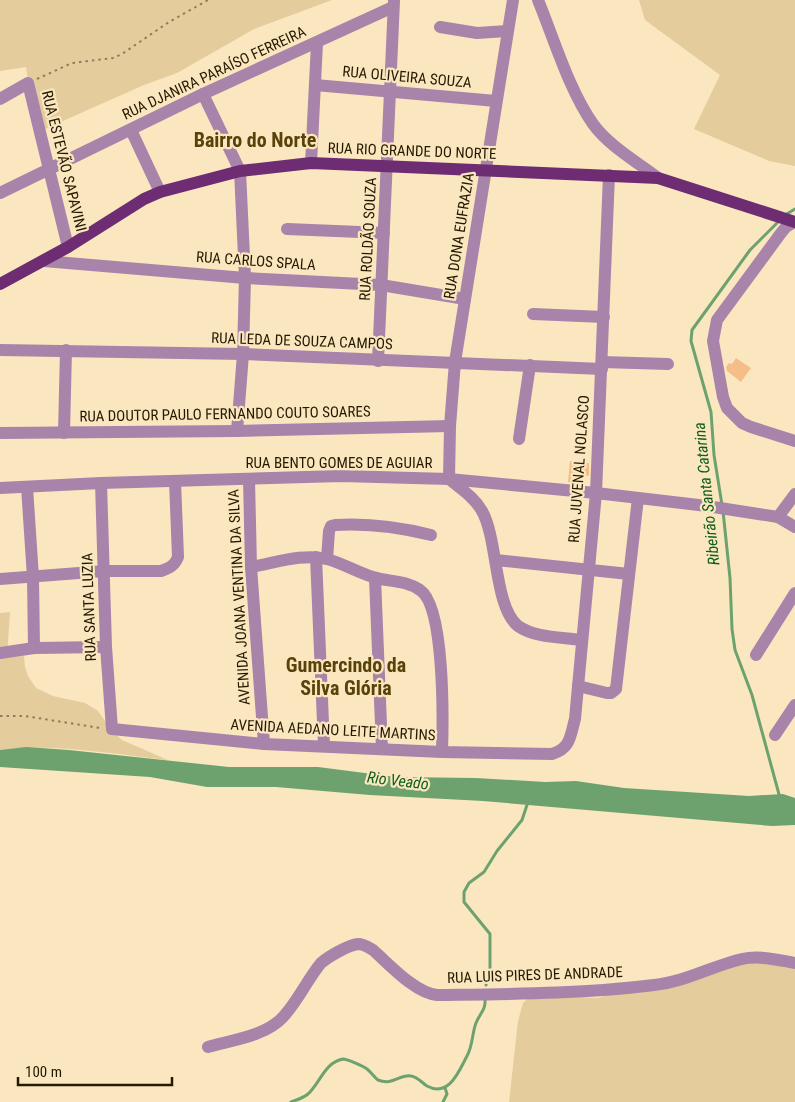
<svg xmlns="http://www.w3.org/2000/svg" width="795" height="1102" font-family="'Roboto Condensed',sans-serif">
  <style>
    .green { fill: #e4cc9c }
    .water { fill: #6da26e }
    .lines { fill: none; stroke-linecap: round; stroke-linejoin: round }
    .stream { stroke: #6da26e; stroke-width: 3 }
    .building { fill: #f5bd88 }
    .path { stroke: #8d7e5d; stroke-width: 2; stroke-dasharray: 2.5 4; stroke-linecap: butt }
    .minor { stroke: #a884aa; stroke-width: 12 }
    .major { stroke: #6e2d72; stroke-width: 12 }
    .labels { text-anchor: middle; stroke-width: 4.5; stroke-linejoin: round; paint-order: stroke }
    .street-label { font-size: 15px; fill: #251900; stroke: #fae7bf }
    .water-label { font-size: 16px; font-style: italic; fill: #0f5e1b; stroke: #fae7bf }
    .district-label { font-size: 20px; font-weight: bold; fill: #58420a; stroke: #fae7bf }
  </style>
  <rect width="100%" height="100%" fill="#fae7bf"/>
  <!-- green -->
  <g class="green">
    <path d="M0 0H332L254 29 177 73 144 85 36 133 26 67 0 71Z"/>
    <path d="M639 0H795V166L769 161 694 129 720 75 645 20Z"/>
    <path d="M10 612 7 657 24 656 25 667 28 676 36 688 53 696 85 703 98 711 112 731 122 740 168 760C112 754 55 743 0 750V613Z"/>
    <path d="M728 959 795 966V1102H509L518 1021 523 1003 532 995 597 998 681 977Z"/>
  </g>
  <!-- water -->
  <path class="water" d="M26 747 69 750 229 767H318L396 777 476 778 545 782 576 781 624 788 749 796 783 794 795 798V825L772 826 483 801 370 795 276 787H207L150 777 0 767V750Z"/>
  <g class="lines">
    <!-- stream -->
    <g class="stream">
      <path d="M785 215 795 209"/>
      <path d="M722 505 714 455 711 412 691 341 692 330 750 250 779 221"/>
      <path d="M723 511 730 578 732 629 735 650 752 695 780 798"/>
      <path d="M486 985 490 968V934L464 902V892L469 883 484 872 497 851 522 820 528 802"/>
      <path d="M291 1102C297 1100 303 1098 308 1094 320 1083 325 1062 343 1059 347 1059 363 1066 367 1069 371 1072 374 1077 378 1080 393 1086 399 1074 411 1076 418 1077 422 1083 427 1086 449 1098 459 1071 467 1056 473 1045 472 1033 476 1023 480 1013 486 1010 485 999"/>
      <path d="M443 1102 447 1094 445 1088"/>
    </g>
  </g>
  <!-- building -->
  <g class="building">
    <path d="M736 358 751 368 741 382 727 371 726 367 729 363 732 364Z"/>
    <path d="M570 461 589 463V476L584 475V484L568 482Z"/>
  </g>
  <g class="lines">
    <!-- path -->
    <g class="path">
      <path d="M37 79 72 63 113 58 122 54 169 22 208 0"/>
      <path d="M0 716H25L100 728"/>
    </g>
    <!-- minor -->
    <g class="minor">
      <path d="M513 0 455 362 450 426 449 479C461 489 474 497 482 511 498 539 494 607 518 626 535 638 562 637 581 640"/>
      <path d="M538 0C554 39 569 90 593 124 609 146 637 162 658 178"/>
      <path d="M440 27 477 33 507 31"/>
      <path d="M315 85 496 101"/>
      <path d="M203 94 240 171 245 278 243 354 237 431"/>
      <path d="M0 99 28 83 68 247"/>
      <path d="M131 130 160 192"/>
      <path d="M311 163 317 43"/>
      <path d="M0 193 203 94 393 7"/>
      <path d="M794 222 786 227 781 233 717 320 713 341 723 397 727 408 742 423 751 427 795 441"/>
      <path d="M287 229 384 233"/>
      <path d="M44 261 245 278 381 285 465 299"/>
      <path d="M533 314 604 317"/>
      <path d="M0 350 243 354 602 369"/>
      <path d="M378 361 394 1"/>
      <path d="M602 362 668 364"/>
      <path d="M0 433 237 431 450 426"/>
      <path d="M64 433 66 350"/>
      <path d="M519 439 530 365"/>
      <path d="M249 479 251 567 264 744"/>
      <path d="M101 483 106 647 112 729 264 744 442 752 552 754C571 748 570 736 575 719L596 493 609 175"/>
      <path d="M27 487 33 577 34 648"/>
      <path d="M0 488 101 483 341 476 449 479 596 493 707 506 778 517 795 527"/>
      <path d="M778 517 795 494"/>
      <path d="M316 557 324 746"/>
      <path d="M327 559 329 531 331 526 335 525C367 523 399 527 431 535"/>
      <path d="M496 560 629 574"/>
      <path d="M251 567C275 563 303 553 327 559 342 563 357 572 373 577 388 582 406 580 420 590 445 606 443 722 442 752"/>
      <path d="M375 578 382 749"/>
      <path d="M0 579 105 571H161C170 568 175 565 178 557L175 481"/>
      <path d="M0 653 34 648 106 647"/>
      <path d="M756 655 795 593"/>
      <path d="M578 686 607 693H611L616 689 638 498"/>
      <path d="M775 735 795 705"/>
      <path d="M208 1047C232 1040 266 1036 283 1017 298 1001 307 980 321 963 328 957 348 945 358 944 364 944 368 947 373 950 389 964 415 993 437 995 509 994 583 994 654 985 685 982 712 966 742 959 759 955 778 960 795 963"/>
    </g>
    <!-- major -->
    <path class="major" d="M0 284 68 247 144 199 160 192 240 171 311 163 658 178 795 222"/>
  </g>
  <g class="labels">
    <!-- street labels -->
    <g class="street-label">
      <text transform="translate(214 73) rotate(-25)" y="5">RUA DJANIRA PARAÍSO FERREIRA</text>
      <text transform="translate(407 77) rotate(5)" y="5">RUA OLIVEIRA SOUZA</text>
      <text transform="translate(412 151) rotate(2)" y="5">RUA RIO GRANDE DO NORTE</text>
      <text transform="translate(64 161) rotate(76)" y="5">RUA ESTEVÃO SAPAVINI</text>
      <text transform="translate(459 236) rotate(-81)" y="5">RUA DONA EUFRAZIA</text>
      <text transform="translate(368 239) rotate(-87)" y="5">RUA ROLDÃO SOUZA</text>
      <text transform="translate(256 261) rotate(4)" y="5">RUA CARLOS SPALA</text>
      <text transform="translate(302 341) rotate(2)" y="5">RUA LEDA DE SOUZA CAMPOS</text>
      <text transform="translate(225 414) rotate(-1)" y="5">RUA DOUTOR PAULO FERNANDO COUTO SOARES</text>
      <text x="339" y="468">RUA BENTO GOMES DE AGUIAR</text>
      <text transform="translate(579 469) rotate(-86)" y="5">RUA JUVENAL NOLASCO</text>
      <text transform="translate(239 597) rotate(-93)" y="5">AVENIDA JOANA VENTINA DA SILVA</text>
      <text transform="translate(89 607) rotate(-92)" y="5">RUA SANTA LUZIA</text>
      <text transform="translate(333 730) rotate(3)" y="5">AVENIDA AEDANO LEITE MARTINS</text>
      <text transform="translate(535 975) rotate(-2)" y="5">RUA LUIS PIRES DE ANDRADE</text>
    </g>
    <!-- water labels -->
    <g class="water-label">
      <text transform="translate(706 494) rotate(-96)" y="6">Ribeirão Santa Catarina</text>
      <text transform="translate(398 780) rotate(7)" y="6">Rio Veado</text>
    </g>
    <!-- district labels -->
    <g class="district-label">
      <text x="255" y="147">Bairro do Norte</text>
      <text x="346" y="672">Gumercindo da<tspan x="346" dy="23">Silva Glória</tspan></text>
    </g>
  </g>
  <!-- scale -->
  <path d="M18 1077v8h154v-8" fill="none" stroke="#251900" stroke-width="2.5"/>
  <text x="25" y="1077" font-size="15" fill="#251900" stroke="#fae7bf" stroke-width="4" paint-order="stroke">100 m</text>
</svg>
